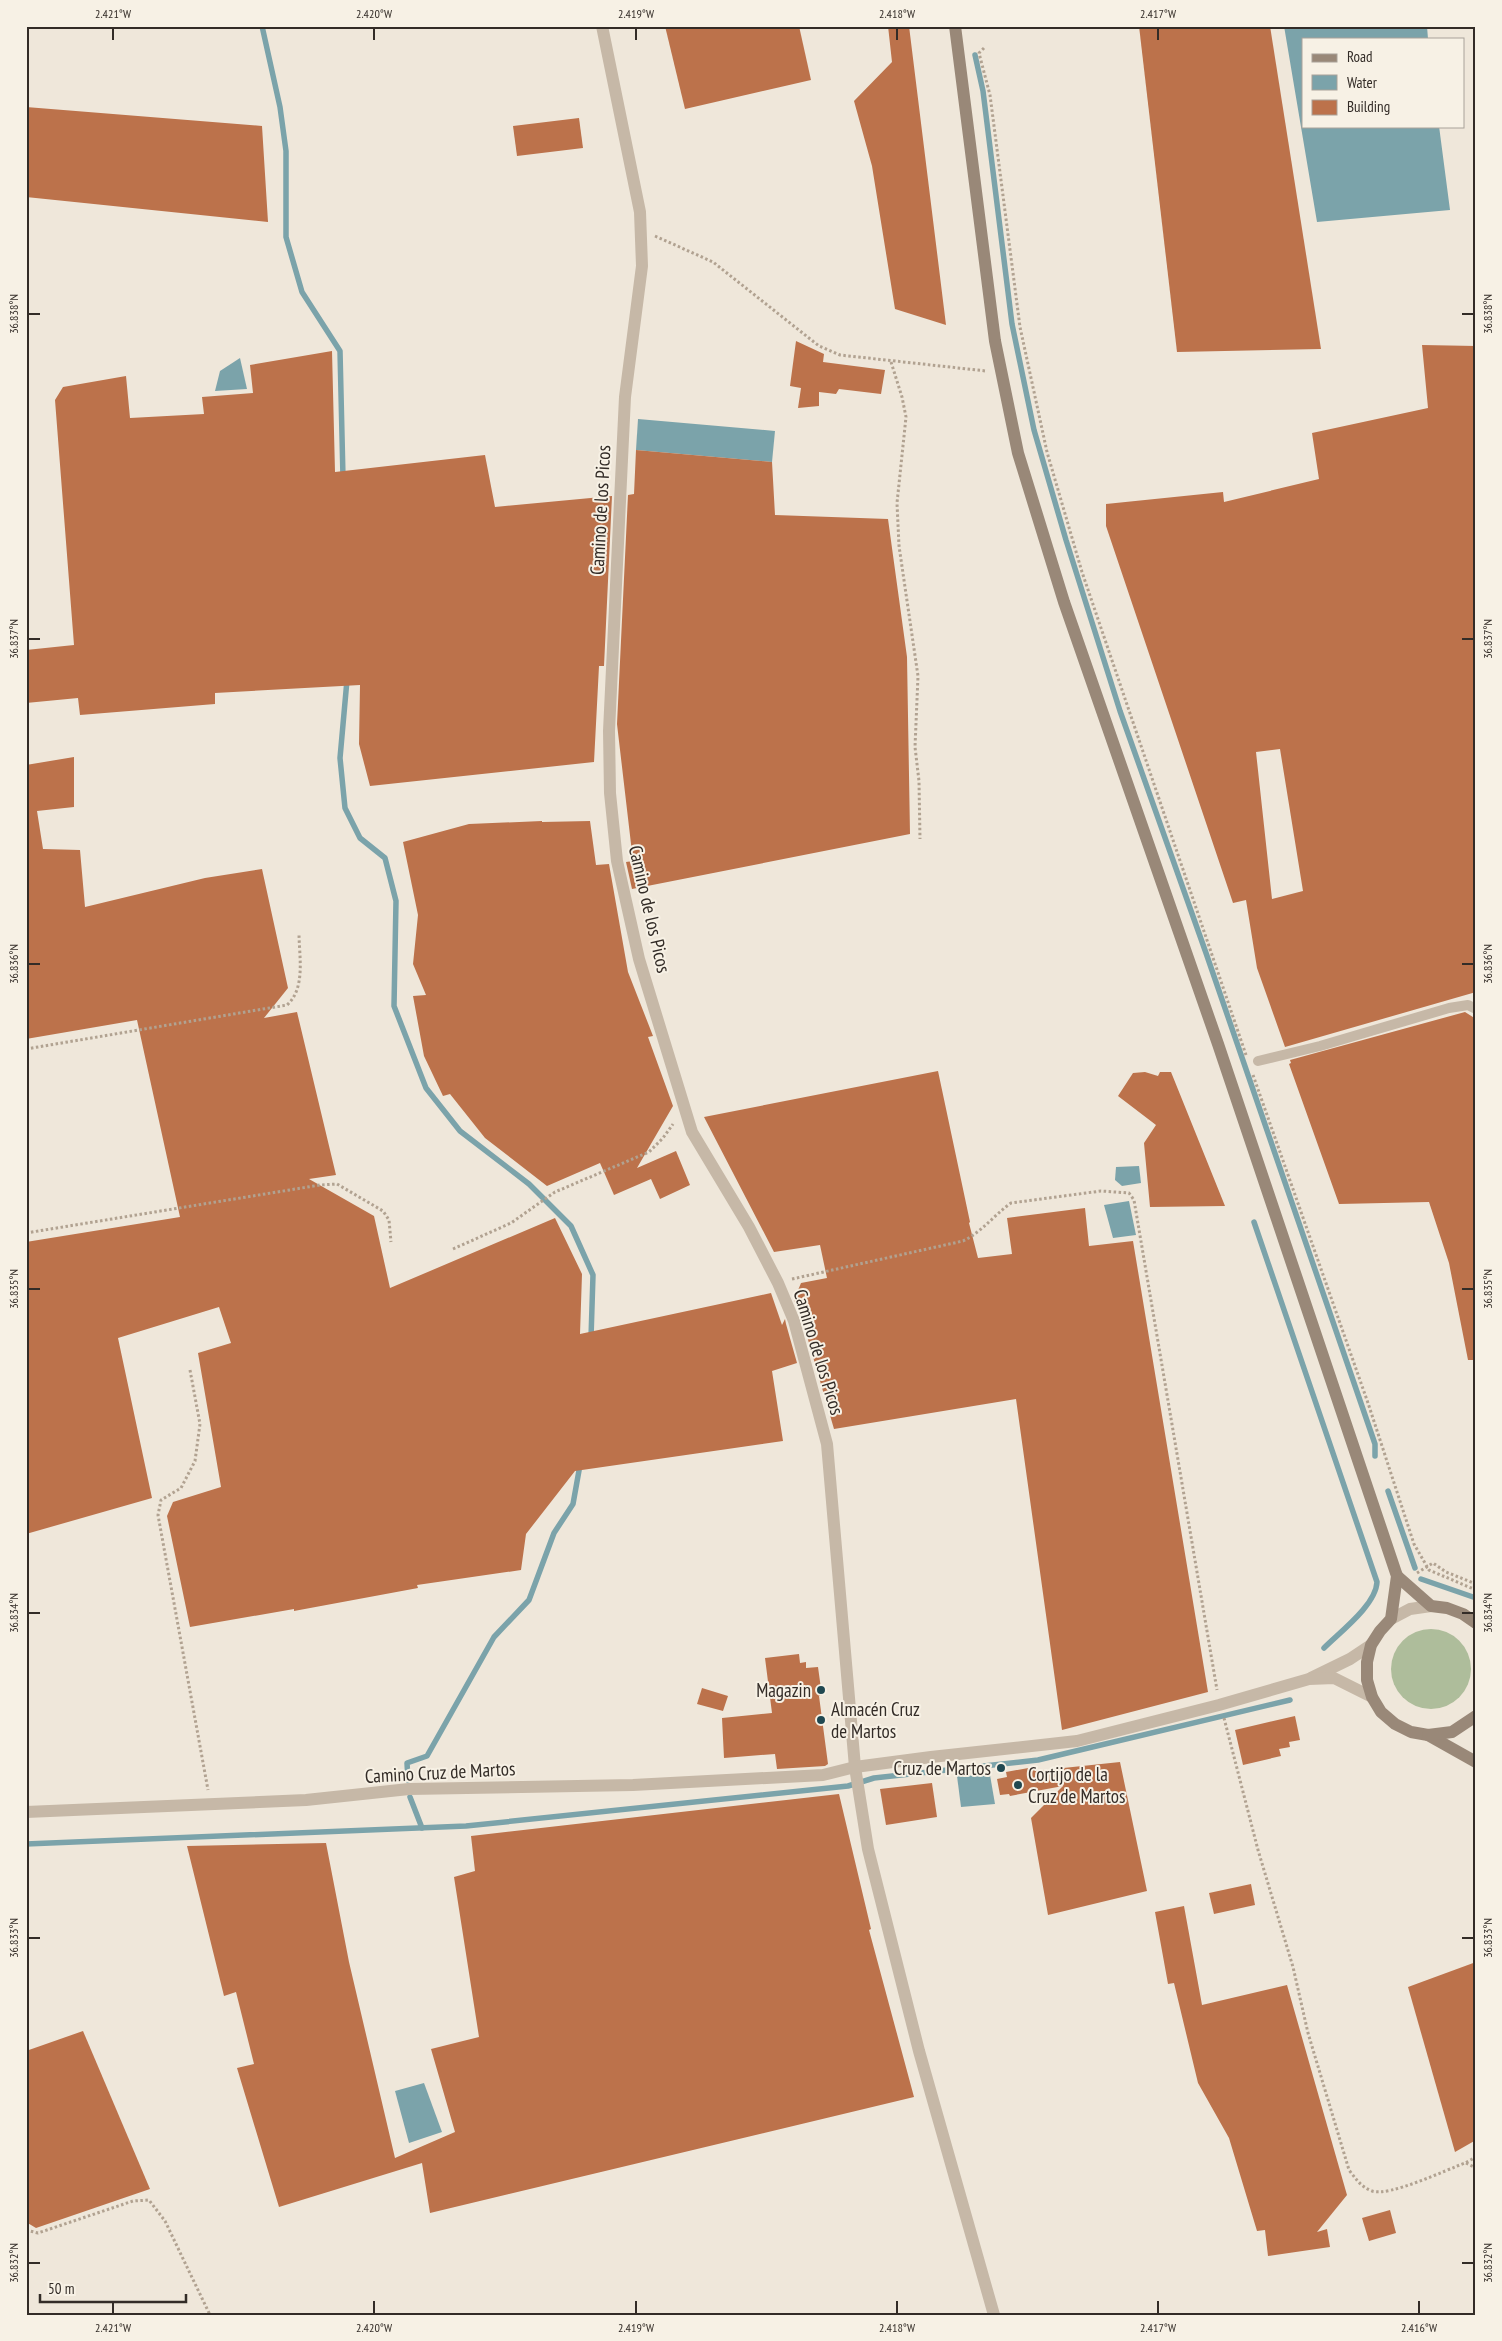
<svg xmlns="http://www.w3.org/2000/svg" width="1502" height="2341" font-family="'PT Sans Narrow',sans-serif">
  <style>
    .green { fill: #aebd9b }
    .water { fill: #7ba3aa }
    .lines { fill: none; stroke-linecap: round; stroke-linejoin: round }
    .stream { stroke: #7ba3aa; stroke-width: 5.5 }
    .building { fill: #bc724b; fill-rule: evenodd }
    .path { stroke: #b1a291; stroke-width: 3; stroke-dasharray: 2.5 2.5; stroke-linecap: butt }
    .service { stroke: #c6b8a7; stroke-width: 10 }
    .minor { stroke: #c6b8a7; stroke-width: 12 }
    .tertiary { stroke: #c6b8a7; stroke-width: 12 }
    .secondary { stroke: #998878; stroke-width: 12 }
    .ticks { fill: none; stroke: #332c27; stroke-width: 2 }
    .poi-dot { fill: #204851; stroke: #f7f1e5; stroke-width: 2 }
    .labels { text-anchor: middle; stroke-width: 4; stroke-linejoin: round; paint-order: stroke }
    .street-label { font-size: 19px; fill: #332c27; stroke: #f7f1e5 }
    .poi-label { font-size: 19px; fill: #332c27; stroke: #f7f1e5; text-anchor: end }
    .neatline { fill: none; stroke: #332c27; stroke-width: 2 }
    .ticks-label { font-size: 12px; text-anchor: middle; fill: #332c27 }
  </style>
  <rect width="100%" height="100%" fill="#efe7da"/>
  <!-- green -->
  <circle class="green" cx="1431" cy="1669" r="40"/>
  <!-- water -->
  <g class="water">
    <path d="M1284 26H1427L1428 39H1303V126H1439L1450 210 1317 222Z"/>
    <path d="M240 358 247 389 215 391 220 371Z"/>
    <path d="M638 419 775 431 772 462 636 450Z"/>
    <path d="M1139 1166 1141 1183 1122 1186 1115 1180 1116 1167Z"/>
    <path d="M1129 1201 1136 1235 1113 1238 1104 1205Z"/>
    <path d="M990 1775 995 1804 961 1807 957 1776Z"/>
    <path d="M424 2083 442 2132 409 2143 395 2091Z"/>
  </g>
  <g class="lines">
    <!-- stream -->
    <g class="stream">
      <path d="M262 26 280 107 286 151V237L302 292 340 351 343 478"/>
      <path d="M975 55 983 91 1012 324 1034 430 1066 540 1120 711 1206 953 1375 1444V1456"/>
      <path d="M347 680 340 758 345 808 360 838 385 858 396 901 394 1006 426 1088 460 1131 529 1184 571 1226 593 1275 591 1338"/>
      <path d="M1254 1222 1377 1582C1376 1605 1340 1632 1324 1648"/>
      <path d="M1388 1491 1415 1568"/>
      <path d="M1421 1579 1476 1598"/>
      <path d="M408 1780 407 1763 427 1756 494 1637 529 1600 554 1533 573 1504 580 1465"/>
      <path d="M410 1797 422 1828"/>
      <path d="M26 1844 466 1826 848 1786 874 1778 1038 1760 1290 1700"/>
    </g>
  </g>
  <!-- building -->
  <g class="building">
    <path d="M665 26H799L811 80 685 109Z"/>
    <path d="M888 26H909L946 325 895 309 872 166 854 101 892 62Z"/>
    <path d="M1139 26H1270L1321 349 1177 352Z"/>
    <path d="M26 107 262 126 268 222 26 197Z"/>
    <path d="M579 118 583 148 517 156 513 126Z"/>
    <path d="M796 341 824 354 823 362 885 370 881 394 839 389 836 394 819 392V406L798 408 801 388 790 386Z"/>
    <path d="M1422 345 1476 346V992L1285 1047 1257 968 1246 900 1233 903 1106 526V504L1223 492 1224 502 1319 479 1312 433 1428 408ZM1280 749 1303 891 1272 899 1256 752Z"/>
    <path d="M332 351 335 472 485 455 495 507 612 496 604 666H599L594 762 370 786 359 744 360 685 215 693V704L80 715 78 698 26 703V650L74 645 55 400 63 387 126 376 130 418 204 414 202 397 253 393 250 365Z"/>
    <path d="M636 450 772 462 775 515 888 519 907 657 910 834 632 889 626 862 633 861 617 724 628 495 634 494Z"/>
    <path d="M74 757V807L37 811 43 849 80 850 85 907 205 878 262 869 288 988 264 1018 297 1012 336 1175 309 1179 374 1216 390 1288 555 1218 582 1274 580 1334 771 1293 782 1325 785 1319 786 1324 797 1363 772 1371 783 1441 575 1471 526 1534 521 1570 417 1585 418 1588 294 1611V1609L190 1627 167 1516 173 1502 221 1487 198 1353 231 1343 219 1307 118 1338 152 1498 26 1534V1242L180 1217 137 1020 26 1039V765Z"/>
    <path d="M542 821V822L590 821 596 865 609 864 628 972 653 1036 648 1037 673 1106 637 1168 676 1151 690 1185 660 1199 651 1179 614 1195 600 1163 547 1186 485 1138 450 1094 443 1096 424 1056 413 996 426 995 413 964 418 915 403 842 469 824Z"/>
    <path d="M1465 1012 1476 1019V1360H1468L1449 1263 1429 1202 1339 1204 1289 1064 1291 1063 1290 1060Z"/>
    <path d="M938 1071 970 1222 969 1223 978 1258 1012 1254 1007 1218 1085 1208 1089 1246 1133 1241 1208 1692 1062 1730 1016 1399 834 1429 802 1319 794 1300 801 1283 827 1278 820 1245 774 1252 704 1117Z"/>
    <path d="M1145 1072 1158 1076 1160 1072H1171L1225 1206 1150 1207 1144 1143 1156 1125 1118 1096 1133 1073Z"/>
    <path d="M799 1654 800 1663 806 1662V1668L818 1667 822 1696H819L828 1764 825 1766 777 1769 775 1754 724 1758 722 1718 772 1713 765 1658Z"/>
    <path d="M702 1688 728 1696 723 1711 697 1704Z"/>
    <path d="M1295 1716 1300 1740 1289 1742 1290 1747 1279 1749 1281 1756 1243 1765 1235 1730Z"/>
    <path d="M1120 1762 1147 1891 1048 1915 1031 1818 1063 1786 1010 1796 1009 1794 1000 1795 997 1779 1007 1777 1006 1772 1034 1767 1035 1771Z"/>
    <path d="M932 1783 937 1817 886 1825 880 1789Z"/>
    <path d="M839 1794 871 1929 869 1930 914 2097 430 2213 422 2163 279 2207 237 2068 254 2064 236 1992 224 1996 187 1846 326 1843 349 1962 395 2158 455 2132 431 2049 479 2037 454 1877 475 1871 471 1836Z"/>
    <path d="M1251 1884 1255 1905 1214 1914 1209 1893Z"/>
    <path d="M1184 1906 1202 2005 1287 1985 1347 2195 1317 2232 1327 2229 1330 2247 1268 2256 1265 2230 1257 2231 1229 2138 1198 2083 1174 1983 1168 1984 1155 1912Z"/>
    <path d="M1476 1962V2140L1455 2152 1408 1987Z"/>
    <path d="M83 2031 150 2189 36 2228 26 2222V2051Z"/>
    <path d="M1390 2210 1396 2233 1369 2241 1362 2218Z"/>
  </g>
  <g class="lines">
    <!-- path -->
    <g class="path">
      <path d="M984 48 979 53 990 95 1020 327 1047 452 1082 572 1246 1055"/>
      <path d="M655 236 713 262 819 346 840 355 986 371"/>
      <path d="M891 362 902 397 906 417 897 503 899 546 918 676 915 747 919 781 920 839"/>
      <path d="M26 1049 287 1005C306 988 299 956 299 933"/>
      <path d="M1253 1075 1368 1403 1414 1544 1429 1570 1476 1590"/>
      <path d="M26 1233 320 1185 337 1184 383 1211 389 1220 391 1242"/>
      <path d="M453 1249 511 1223 555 1192 649 1152 663 1138 673 1124"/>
      <path d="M792 1279 963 1241C983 1231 993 1216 1011 1203L1101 1191 1129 1193 1134 1200 1217 1690"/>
      <path d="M190 1370 200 1424 195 1461 181 1488 161 1500 158 1515 208 1790"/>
      <path d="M1417 1573 1433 1563 1446 1572 1476 1584"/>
      <path d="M1224 1718 1258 1850 1293 1967 1308 2033 1349 2170C1356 2179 1361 2187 1372 2191 1389 2197 1446 2170 1465 2163L1476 2157"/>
      <path d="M1466 2163 1476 2168"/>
      <path d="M26 2230 38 2233 133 2201 149 2200 165 2221 210 2315"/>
    </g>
    <!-- service -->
    <path class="service" d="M1258 1061 1320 1046 1449 1008 1468 1005 1476 1009"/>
    <!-- minor -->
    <g class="minor">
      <path d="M602 26 640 212 642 266 625 397 609 731 610 793 617 861 639 959 692 1132 749 1227 778 1283 794 1321 827 1444 855 1767 868 1849 919 2051 994 2315"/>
      <path d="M1311 1678 1350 1659 1371 1645"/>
      <path d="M26 1812 306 1800 409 1789 633 1785 823 1775 855 1767 931 1757 1077 1741 1219 1705 1309 1679 1334 1678 1372 1697"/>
    </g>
    <!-- tertiary -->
    <path class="tertiary" d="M1391 1619 1410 1609 1431 1606"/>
    <!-- secondary -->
    <g class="secondary">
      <path d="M955 26 995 341 1018 453 1064 602 1218 1044 1397 1576 1391 1619 1380 1631 1371 1645 1367 1662V1680L1372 1697 1381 1712 1395 1724 1411 1732 1428 1735 1476 1762"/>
      <path d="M1397 1576 1431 1606 1447 1608 1463 1614 1476 1623"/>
      <path d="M1428 1735 1452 1732 1476 1716"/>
    </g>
  </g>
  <!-- ticks -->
  <path class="ticks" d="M113 28V40M374 28V40M636 28V40M897 28V40M1158 28V40M28 314H40M1462 314H1474M28 639H40M1462 639H1474M28 964H40M1462 964H1474M28 1289H40M1462 1289H1474M28 1613H40M1462 1613H1474M28 1938H40M1462 1938H1474M28 2263H40M1462 2263H1474M113 2301V2314M374 2301V2314M636 2301V2314M897 2301V2314M1158 2301V2314M1419 2301V2314"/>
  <!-- markers -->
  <g class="poi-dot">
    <circle cx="821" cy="1690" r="5"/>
    <circle cx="821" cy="1720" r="5"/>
    <circle cx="1001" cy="1768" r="5"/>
    <circle cx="1018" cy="1785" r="5"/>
  </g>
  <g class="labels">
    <!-- street labels -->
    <g class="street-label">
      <text transform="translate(600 510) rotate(-87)" y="7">Camino de los Picos</text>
      <text transform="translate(650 909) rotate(77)" y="7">Camino de los Picos</text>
      <text transform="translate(819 1352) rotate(73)" y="7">Camino de los Picos</text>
      <text transform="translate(440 1772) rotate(-3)" y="7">Camino Cruz de Martos</text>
    </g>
    <!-- poi labels -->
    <g class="poi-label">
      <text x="811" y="1697">Magazin</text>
      <text x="831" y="1716" text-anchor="start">Almacén Cruz<tspan x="831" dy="22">de Martos</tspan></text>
      <text x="991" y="1775">Cruz de Martos</text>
      <text x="1028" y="1781" text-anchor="start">Cortijo de la<tspan x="1028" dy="22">Cruz de Martos</tspan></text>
    </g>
  </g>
  <!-- border -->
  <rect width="1502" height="2341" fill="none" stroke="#f7f1e5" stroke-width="55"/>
  <!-- legend -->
  <rect x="1302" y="38" width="162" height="90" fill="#f7f1e5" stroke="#a9a299"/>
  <rect x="1312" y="54" width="25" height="8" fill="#998878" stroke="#a9a299"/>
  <text x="1347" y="62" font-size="15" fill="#332c27">Road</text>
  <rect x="1312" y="75" width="25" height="15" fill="#7ba3aa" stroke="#a9a299"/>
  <text x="1347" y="88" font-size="15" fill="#332c27">Water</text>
  <rect x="1312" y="100" width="25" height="15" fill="#bc724b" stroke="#a9a299"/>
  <text x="1347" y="112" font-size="15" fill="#332c27">Building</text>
  <!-- scale -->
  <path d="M40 2294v8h146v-8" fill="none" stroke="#332c27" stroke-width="2.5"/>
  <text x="48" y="2294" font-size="15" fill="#332c27" stroke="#f7f1e5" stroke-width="4" paint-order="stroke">50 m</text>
  <rect x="28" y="28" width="1446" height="2286" class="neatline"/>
  <g class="ticks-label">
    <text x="113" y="18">2.421°W</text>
    <text x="374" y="18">2.420°W</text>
    <text x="636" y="18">2.419°W</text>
    <text x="897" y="18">2.418°W</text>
    <text x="1158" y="18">2.417°W</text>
    <text transform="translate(14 314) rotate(-90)" y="4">36.838°N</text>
    <text transform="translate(1488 314) rotate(-90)" y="4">36.838°N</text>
    <text transform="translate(14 639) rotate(-90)" y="4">36.837°N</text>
    <text transform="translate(1488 639) rotate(-90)" y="4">36.837°N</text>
    <text transform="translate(14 964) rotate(-90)" y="4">36.836°N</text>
    <text transform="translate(1488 964) rotate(-90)" y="4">36.836°N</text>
    <text transform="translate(14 1289) rotate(-90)" y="4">36.835°N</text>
    <text transform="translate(1488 1289) rotate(-90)" y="4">36.835°N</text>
    <text transform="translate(14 1613) rotate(-90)" y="4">36.834°N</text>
    <text transform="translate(1488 1613) rotate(-90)" y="4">36.834°N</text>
    <text transform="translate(14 1938) rotate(-90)" y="4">36.833°N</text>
    <text transform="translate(1488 1938) rotate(-90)" y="4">36.833°N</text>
    <text transform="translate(14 2263) rotate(-90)" y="4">36.832°N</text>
    <text transform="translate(1488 2263) rotate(-90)" y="4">36.832°N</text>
    <text x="113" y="2332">2.421°W</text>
    <text x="374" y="2332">2.420°W</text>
    <text x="636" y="2332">2.419°W</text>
    <text x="897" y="2332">2.418°W</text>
    <text x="1158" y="2332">2.417°W</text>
    <text x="1419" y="2332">2.416°W</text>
  </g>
</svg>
